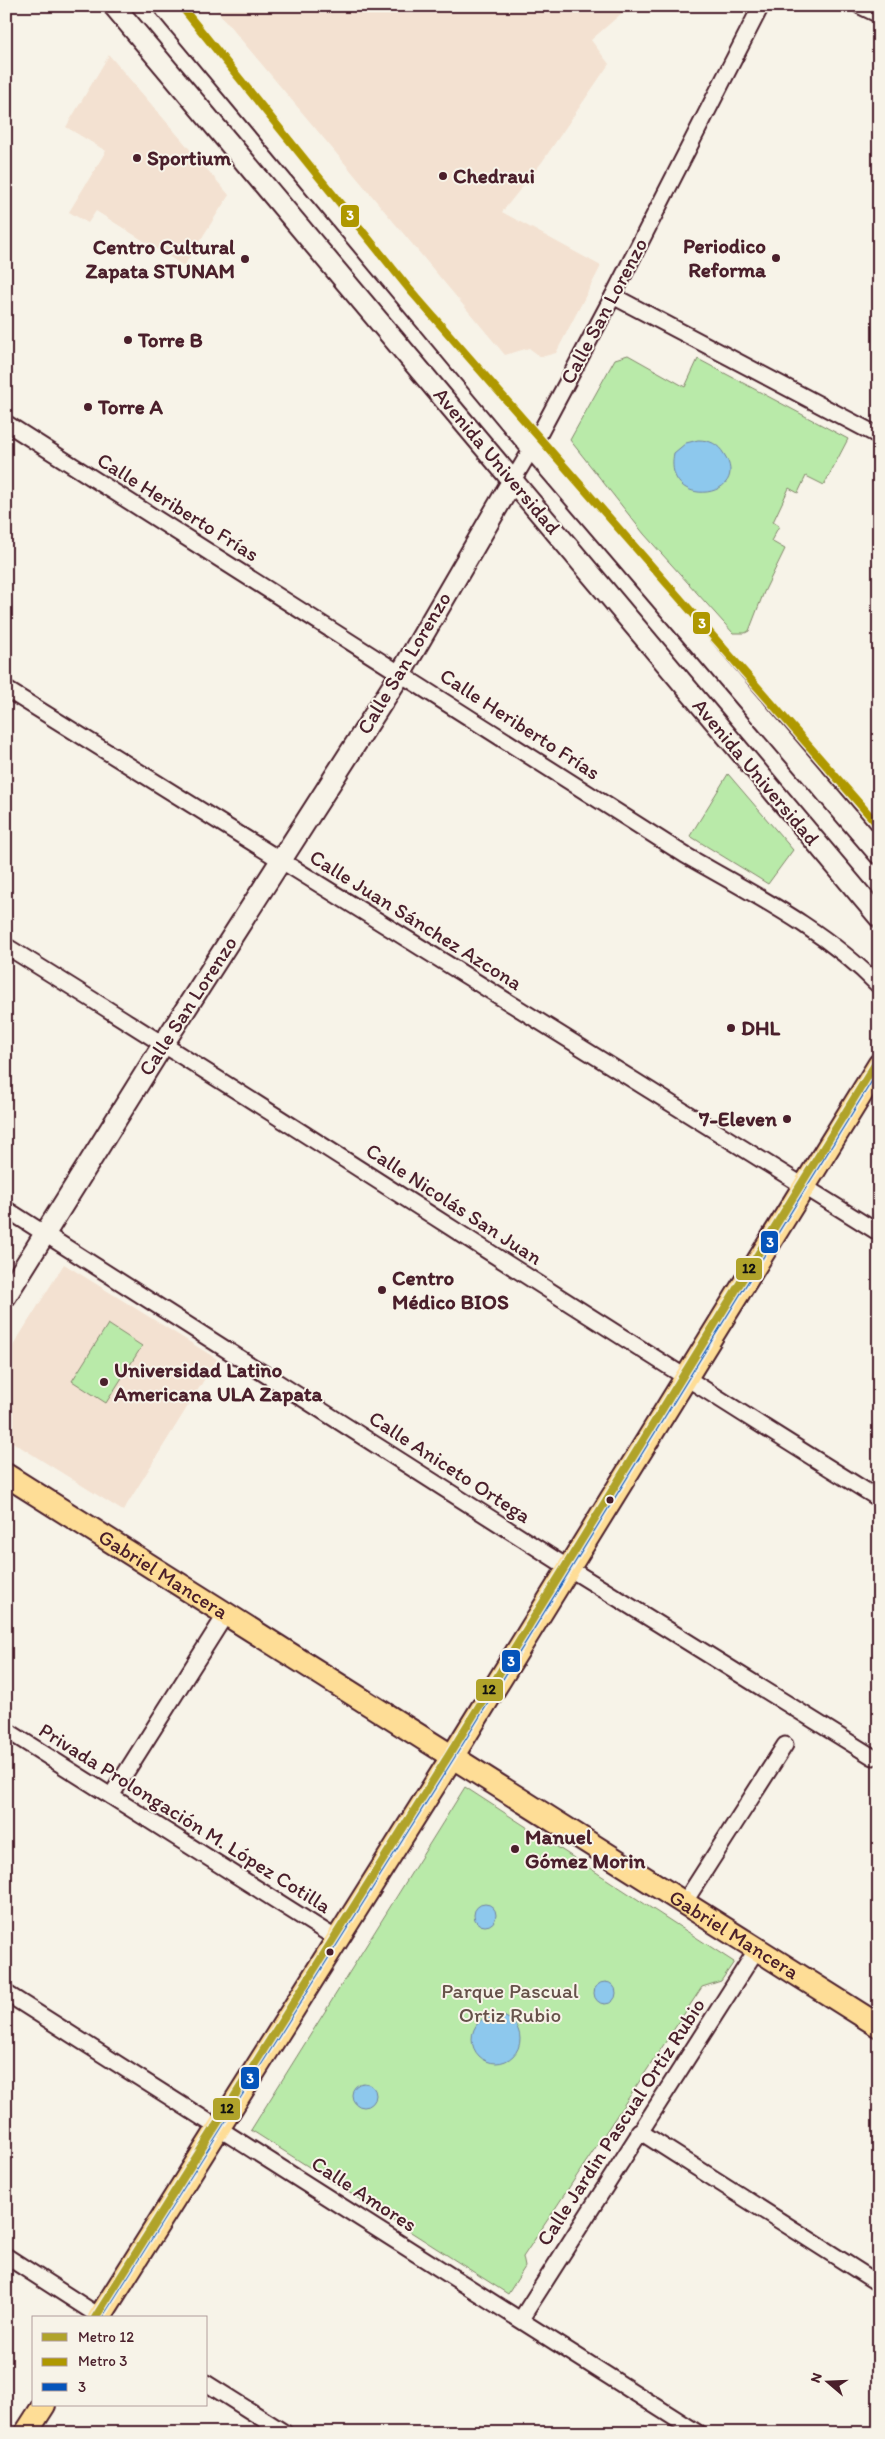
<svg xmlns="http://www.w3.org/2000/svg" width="885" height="2439" font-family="Itim,sans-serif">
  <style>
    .built { fill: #f3e1d1 }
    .green { fill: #b9eaa9; stroke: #82846a }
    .water { fill: #8dc8ed; stroke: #72849f }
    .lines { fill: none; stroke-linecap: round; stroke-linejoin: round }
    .street-casing { stroke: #4a1f2b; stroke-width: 19 }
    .secondary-casing { stroke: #4a1f2b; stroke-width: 24 }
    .primary-casing { stroke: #4a1f2b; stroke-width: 26 }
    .street { stroke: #f7f3e8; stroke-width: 15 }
    .secondary { stroke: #f7f3e8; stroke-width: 20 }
    .primary { stroke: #fedd96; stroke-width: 22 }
    .bus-1-casing { stroke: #f7f3e8; stroke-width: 10 }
    .bus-1 { stroke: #0554ba; stroke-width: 6 }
    .metro-1-casing { stroke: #f7f3e8; stroke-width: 11 }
    .metro-2-casing { stroke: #f7f3e8; stroke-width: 11 }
    .metro-1 { stroke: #b0a32a; stroke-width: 8 }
    .metro-2 { stroke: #af9800; stroke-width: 8 }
    .poi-dot { fill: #4a1f2b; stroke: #f7f3e8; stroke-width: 2 }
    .labels { text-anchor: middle; stroke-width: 4; stroke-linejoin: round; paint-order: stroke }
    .poi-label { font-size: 21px; font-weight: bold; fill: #4a1f2b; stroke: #f7f3e8; text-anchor: start }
    .street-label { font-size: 21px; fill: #4a1f2b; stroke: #f7f3e8 }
    .park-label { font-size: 21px; fill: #66524a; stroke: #f7f3e8 }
    .line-badge { stroke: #f7f3e8; stroke-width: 2 }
    .badge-label { font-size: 14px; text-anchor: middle; font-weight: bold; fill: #fff }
    .pale-badge-label { font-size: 14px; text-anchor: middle; font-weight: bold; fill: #111 }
  </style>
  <rect width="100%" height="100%" fill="#f7f3e8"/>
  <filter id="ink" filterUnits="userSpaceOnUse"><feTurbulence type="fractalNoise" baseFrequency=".02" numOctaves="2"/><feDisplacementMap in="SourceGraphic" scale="10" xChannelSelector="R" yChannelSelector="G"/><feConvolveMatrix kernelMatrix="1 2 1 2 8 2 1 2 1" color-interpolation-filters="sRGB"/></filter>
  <g filter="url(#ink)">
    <!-- built -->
    <g class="built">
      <path d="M213 6H630L591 40 609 64 542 162 502 212 601 266 556 353 541 357 529 348 505 355Z"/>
      <path d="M109 55 229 195 184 266 96 211 88 223 69 212 106 151 66 127Z"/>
      <path d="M64 1264 217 1359 123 1511 6 1438V1357Z"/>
    </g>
    <!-- green -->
    <g class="green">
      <path d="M628 355 685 387 698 359 848 439 824 485 806 476 798 493 789 488 773 522 779 526 771 541 785 549 764 592 749 631 745 633H733L644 534 570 440 615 359Z"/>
      <path d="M728 774 793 850 768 884 690 836Z"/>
      <path d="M108 1324 142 1346 106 1403 72 1381Z"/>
      <path d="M465 1787 734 1962 721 1981 702 1987 523 2257 525 2267 508 2294 251 2130Z"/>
    </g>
    <!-- water -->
    <g class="water">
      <path d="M698 440C710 440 718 444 724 454 754 498 662 512 674 453L686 443Z"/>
      <circle cx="485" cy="1915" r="11"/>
      <circle cx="605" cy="1993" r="11"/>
      <circle cx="496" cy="2039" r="24"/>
      <circle cx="364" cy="2095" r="12"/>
    </g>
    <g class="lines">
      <defs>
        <g id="street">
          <path d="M860 6 879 15"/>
          <path d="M613 296 879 436"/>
          <path d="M6 423 685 855C753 894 824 929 879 986"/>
          <path d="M513 480 532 448 613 296 761 6"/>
          <path d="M6 689 879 1233"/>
          <path d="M6 946C299 1127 586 1317 879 1499"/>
          <path d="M6 1209 567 1567 873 1757"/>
          <path d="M11 1733 337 1939"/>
          <path d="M111 1796 226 1614"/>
          <path d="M684 1903 785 1745"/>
          <path d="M6 1993 698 2433"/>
          <path d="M639 2131 879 2284"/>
          <path d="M6 2256 102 2318"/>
          <path d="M521 2319 757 1949"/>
          <path d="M206 2383 285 2433"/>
        </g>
        <g id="secondary">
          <path d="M114 6 879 917"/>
          <path d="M164 6 532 448 879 854"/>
          <path d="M6 1296 164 1043 401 673 513 480"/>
        </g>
        <g id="primary">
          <path id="s1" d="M6 1475 879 2026"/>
          <path d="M99 2318 452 1757 879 1065"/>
          <path d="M26 2433 44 2405"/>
        </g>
      </defs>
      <!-- street casing -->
      <use href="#street" class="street-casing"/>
      <!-- secondary casing -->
      <use href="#secondary" class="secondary-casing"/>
      <!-- primary casing -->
      <use href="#primary" class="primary-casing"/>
      <!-- street -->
      <use href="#street" class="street"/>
      <!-- secondary -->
      <use href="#secondary" class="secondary"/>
      <!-- primary -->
      <use href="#primary" class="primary"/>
      <defs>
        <path id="bus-1" d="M99 2318 452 1757 879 1065"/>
      </defs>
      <!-- bus-1 casing -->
      <use href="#bus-1" class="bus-1-casing"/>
      <!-- bus-1 -->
      <use href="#bus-1" class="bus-1"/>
      <defs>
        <path id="metro-1" d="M95 2318 449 1755 879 1058"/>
        <path id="metro-2" d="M181 6 410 290 879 826"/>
      </defs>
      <!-- metro-1 casing -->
      <use href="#metro-1" class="metro-1-casing"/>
      <!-- metro-2 casing -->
      <use href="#metro-2" class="metro-2-casing"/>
      <!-- metro-1 -->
      <use href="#metro-1" class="metro-1"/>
      <!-- metro-2 -->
      <use href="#metro-2" class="metro-2"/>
    </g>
  </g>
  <!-- markers -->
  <g class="poi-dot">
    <circle cx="137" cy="158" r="5"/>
    <circle cx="443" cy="176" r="5"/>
    <circle cx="776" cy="258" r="5"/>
    <circle cx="245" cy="259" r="5"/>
    <circle cx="128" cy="340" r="5"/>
    <circle cx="88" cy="407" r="5"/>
    <circle cx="731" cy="1028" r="5"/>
    <circle cx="787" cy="1119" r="5"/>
    <circle cx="382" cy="1290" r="5"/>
    <circle cx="104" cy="1382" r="5"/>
    <circle cx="610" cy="1500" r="4.5"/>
    <circle cx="515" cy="1849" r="5"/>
    <circle cx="330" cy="1952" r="4.5"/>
  </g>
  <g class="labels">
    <!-- poi labels -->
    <g class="poi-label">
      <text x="147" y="165">Sportium</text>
      <text x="453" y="183">Chedraui</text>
      <text x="766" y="253" text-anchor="end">Periodico<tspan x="766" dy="24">Reforma</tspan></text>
      <text x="235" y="254" text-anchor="end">Centro Cultural<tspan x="235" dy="24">Zapata STUNAM</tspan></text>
      <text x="138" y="347">Torre B</text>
      <text x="98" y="414">Torre A</text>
      <text x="741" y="1035">DHL</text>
      <text x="777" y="1126" text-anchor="end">7-Eleven</text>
      <text x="392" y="1285">Centro<tspan x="392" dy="24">Médico BIOS</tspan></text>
      <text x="114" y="1377">Universidad Latino<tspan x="114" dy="24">Americana ULA Zapata</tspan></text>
      <text x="525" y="1844">Manuel<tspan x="525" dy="24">Gómez Morin</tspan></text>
    </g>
    <!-- street labels -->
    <g class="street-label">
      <text transform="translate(604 311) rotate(-62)" y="7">Calle San Lorenzo</text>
      <text transform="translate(497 461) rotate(50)" y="7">Avenida Universidad</text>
      <text transform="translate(178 507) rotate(32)" y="7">Calle Heriberto Frías</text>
      <text transform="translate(404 663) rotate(-59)" y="7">Calle San Lorenzo</text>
      <text transform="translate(520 724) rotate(33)" y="7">Calle Heriberto Frías</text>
      <text transform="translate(756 772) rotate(50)" y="7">Avenida Universidad</text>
      <text transform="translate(416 920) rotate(32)" y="7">Calle Juan Sánchez Azcona</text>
      <text transform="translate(188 1006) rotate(-57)" y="7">Calle San Lorenzo</text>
      <text transform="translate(454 1204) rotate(33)" y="7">Calle Nicolás San Juan</text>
      <text transform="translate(450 1467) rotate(33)" y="7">Calle Aniceto Ortega</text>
      <text dy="7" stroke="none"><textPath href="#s1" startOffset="186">Gabriel Mancera</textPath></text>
      <text transform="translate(185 1818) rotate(32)" y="7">Privada Prolongación M. López Cotilla</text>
      <text dy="7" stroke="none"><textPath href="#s1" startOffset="861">Gabriel Mancera</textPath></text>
      <text transform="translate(621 2122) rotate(-57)" y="7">Calle Jardin Pascual Ortiz Rubio</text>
      <text transform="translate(364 2194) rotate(33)" y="7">Calle Amores</text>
    </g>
    <!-- park labels -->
    <g class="park-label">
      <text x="510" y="1998">Parque Pascual<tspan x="510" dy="24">Ortiz Rubio</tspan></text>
    </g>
  </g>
  <g class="line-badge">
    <rect x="340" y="204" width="20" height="24" rx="5" fill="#af9800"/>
    <rect x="692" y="611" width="19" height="24" rx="5" fill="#af9800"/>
    <rect x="760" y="1230" width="19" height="24" rx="5" fill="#0554ba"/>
    <rect x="735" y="1257" width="28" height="24" rx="5" fill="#b0a32a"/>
    <rect x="501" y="1649" width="20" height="24" rx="5" fill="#0554ba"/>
    <rect x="475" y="1678" width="29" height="24" rx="5" fill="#b0a32a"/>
    <rect x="240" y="2066" width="20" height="24" rx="5" fill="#0554ba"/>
    <rect x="212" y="2097" width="29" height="24" rx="5" fill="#b0a32a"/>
  </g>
  <g class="badge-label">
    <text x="350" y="220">3</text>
    <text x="702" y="628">3</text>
    <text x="770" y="1247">3</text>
    <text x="511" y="1666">3</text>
    <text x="250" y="2083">3</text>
  </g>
  <g class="pale-badge-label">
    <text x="749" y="1273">12</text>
    <text x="489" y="1694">12</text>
    <text x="227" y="2113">12</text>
  </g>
  <!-- margin -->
  <rect width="885" height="2439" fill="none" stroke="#f7f3e8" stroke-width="25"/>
  <rect x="12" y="12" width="860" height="2414" fill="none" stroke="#4a1f2b" stroke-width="2" filter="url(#ink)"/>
  <!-- legend -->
  <rect x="32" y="2316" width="175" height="90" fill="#f7f3e8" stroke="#b29e9c"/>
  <rect x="42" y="2333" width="25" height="8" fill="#b0a32a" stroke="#b29e9c"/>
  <text x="78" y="2342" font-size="15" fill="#4a1f2b">Metro 12</text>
  <rect x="42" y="2358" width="25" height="8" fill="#af9800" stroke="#b29e9c"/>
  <text x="78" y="2366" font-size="15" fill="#4a1f2b">Metro 3</text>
  <rect x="42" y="2383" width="25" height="8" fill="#0554ba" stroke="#b29e9c"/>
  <text x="78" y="2392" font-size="15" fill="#4a1f2b">3</text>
  <!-- north arrow -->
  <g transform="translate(828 2382) rotate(289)" stroke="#f7f3e8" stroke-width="4" paint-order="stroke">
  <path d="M0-4L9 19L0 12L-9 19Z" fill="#4a1f2b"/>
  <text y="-8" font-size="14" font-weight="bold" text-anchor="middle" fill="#4a1f2b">N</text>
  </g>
</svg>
